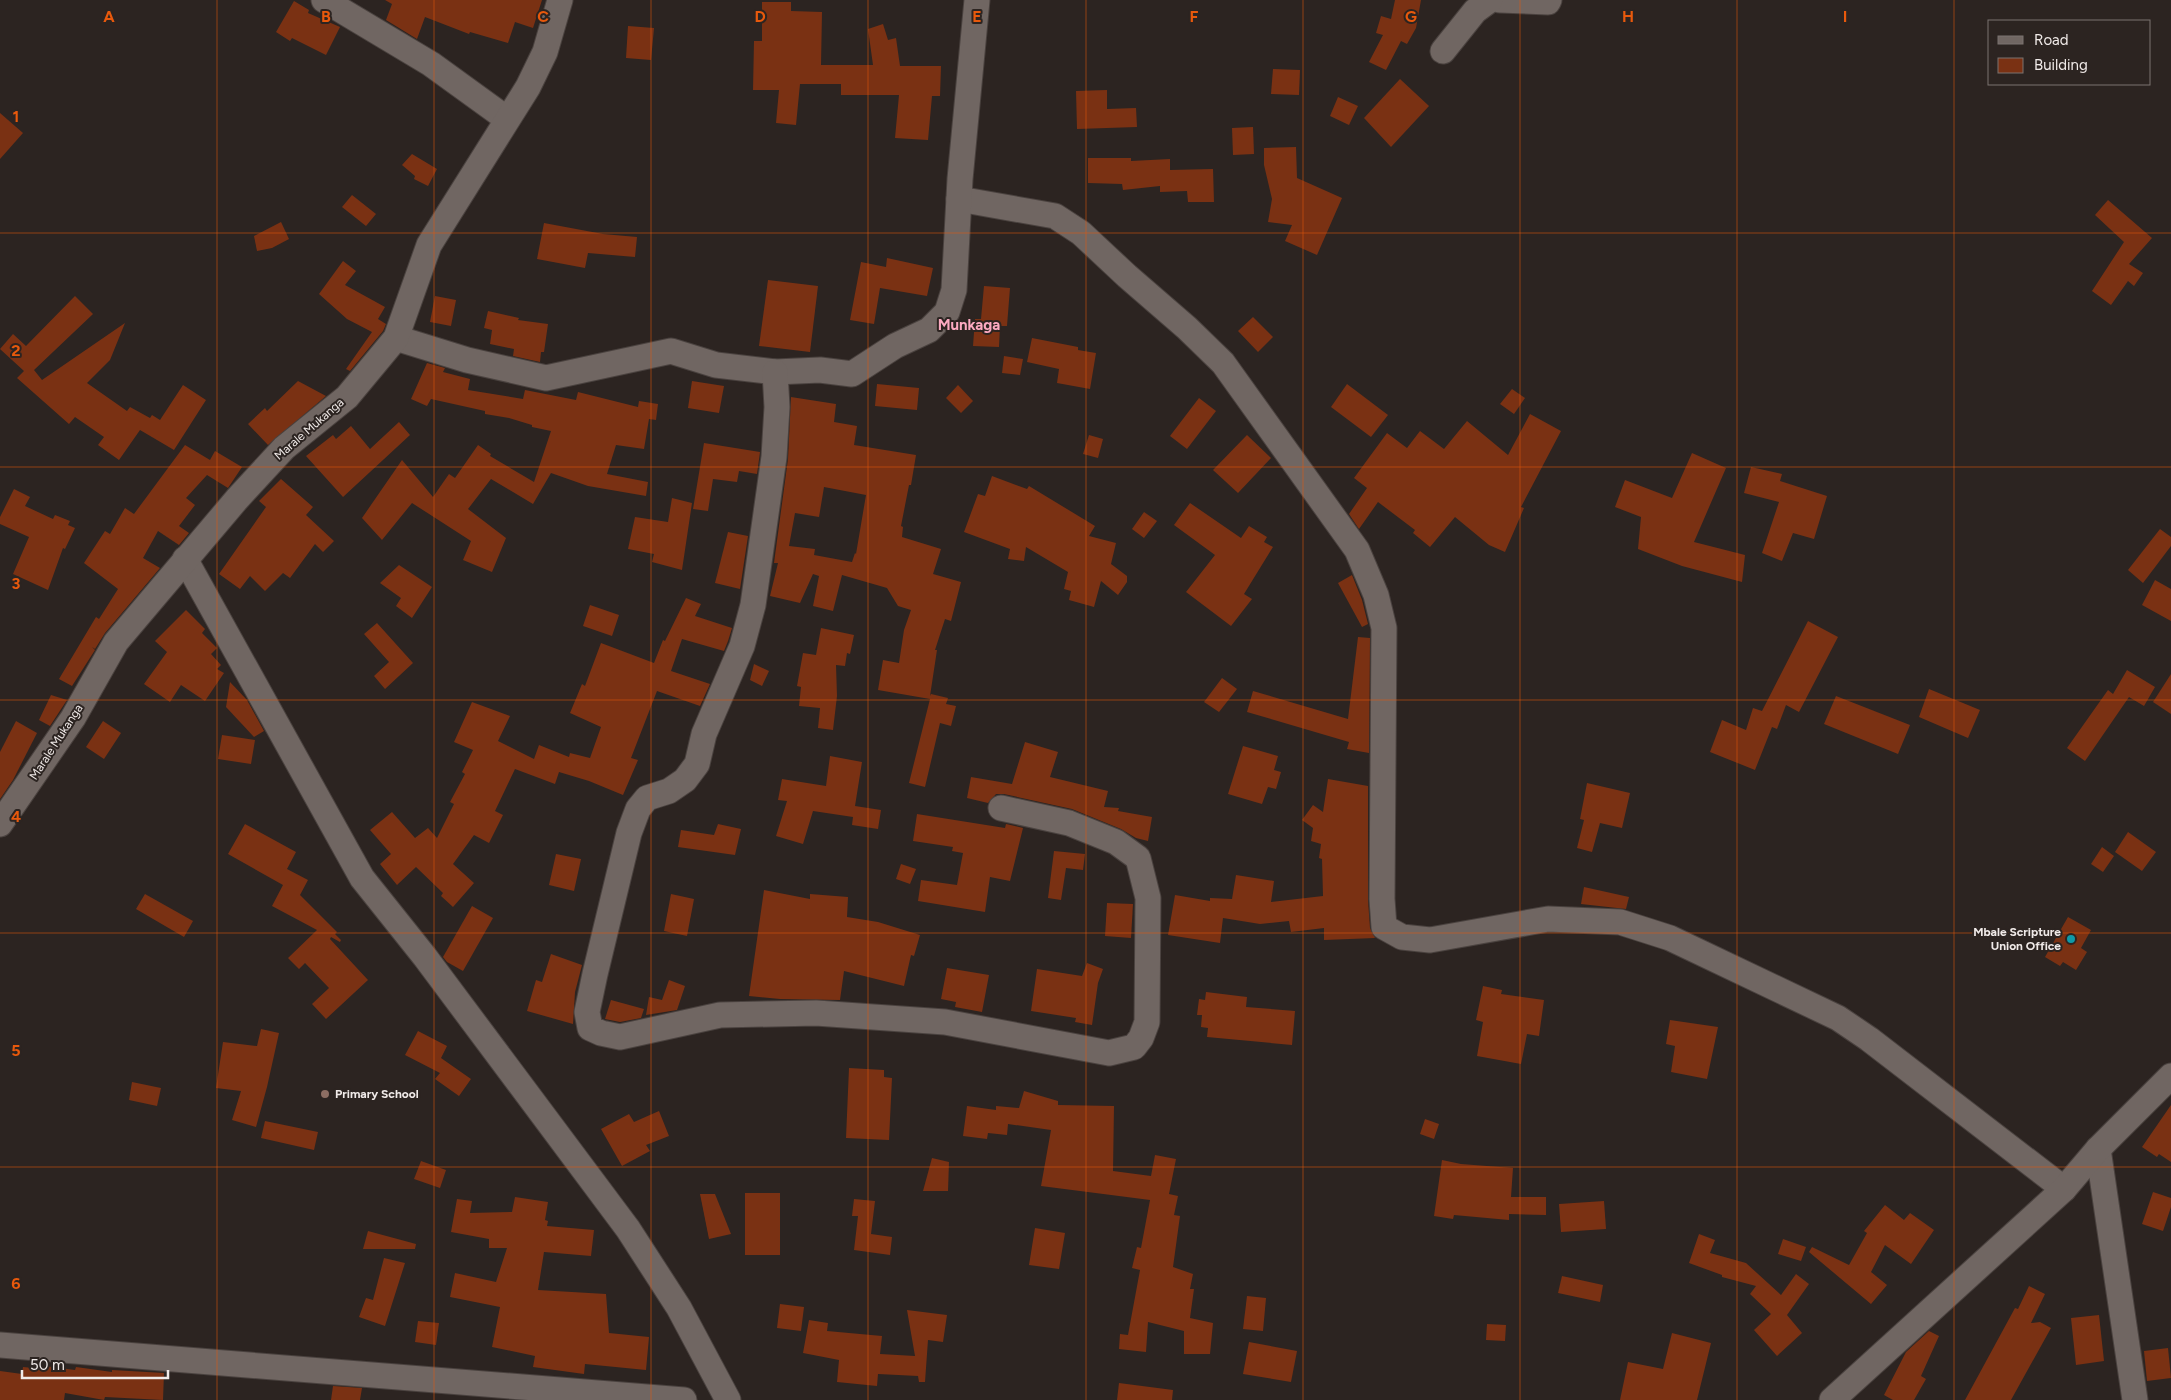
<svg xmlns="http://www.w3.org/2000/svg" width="2171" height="1400" font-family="Figtree,sans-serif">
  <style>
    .building { fill: #7a3113; fill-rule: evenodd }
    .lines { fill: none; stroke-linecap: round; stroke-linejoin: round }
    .minor-casing { stroke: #4a423f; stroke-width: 27 }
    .minor { stroke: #706662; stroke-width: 25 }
    .grid { fill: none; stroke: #e8590c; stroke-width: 1; stroke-opacity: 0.55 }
    .culture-dot { fill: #0f9aa8; stroke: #2c2421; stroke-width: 2 }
    .education-dot { fill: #8d6e63; stroke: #2c2421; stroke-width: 2 }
    .labels { text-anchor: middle; stroke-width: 4; stroke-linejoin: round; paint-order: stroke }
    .street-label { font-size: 12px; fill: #f0eae8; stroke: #2c2421 }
    .poi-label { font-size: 12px; font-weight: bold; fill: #f0eae8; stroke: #2c2421; text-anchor: end }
    .quarter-label { font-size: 15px; font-weight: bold; fill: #fcaac1; stroke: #2c2421 }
    .grid-label { font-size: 16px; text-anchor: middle; font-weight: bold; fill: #e8590c; stroke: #2c2421; stroke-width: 4; stroke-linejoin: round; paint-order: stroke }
  </style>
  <rect width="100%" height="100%" fill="#2c2421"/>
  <!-- building -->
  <g class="building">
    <path d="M385 0H542L533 28 515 22 508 43 470 32 469 34 425 17 417 39 386 20 392 4Z"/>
    <path d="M1395 0H1421L1416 28 1407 44 1401 41 1386 70 1369 62 1383 35 1376 33 1381 16 1391 19Z"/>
    <path d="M294 1 309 10 308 13 340 27 326 55 292 38 290 41 276 32Z"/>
    <path d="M762 2H791V11L822 12 821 65H873L868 29 883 24 888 40 896 38 900 66H941L940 96H932L928 140 895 138 899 95H841V84H800L796 125 776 123 779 90H753L754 41H762Z"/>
    <path d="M628 26 654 28 651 60 626 58Z"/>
    <path d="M1273 69 1300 70 1299 95 1271 94Z"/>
    <path d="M1400 79 1429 106 1391 147 1364 118Z"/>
    <path d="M1107 90V109L1136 108 1137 127 1077 129 1076 91Z"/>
    <path d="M1338 97 1358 106 1349 125 1330 116Z"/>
    <path d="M0 113 23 133 0 159Z"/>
    <path d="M1253 127 1254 154 1233 155 1232 128Z"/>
    <path d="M1296 147 1297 178 1342 198 1317 255 1285 241 1292 225 1268 222 1272 199 1264 165V148Z"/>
    <path d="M412 154 437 169 428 186 414 179 415 176 402 165Z"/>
    <path d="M1088 158H1131V161L1170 159V170L1213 169 1214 202H1188L1187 191 1160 192V186L1123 190 1122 184 1088 183Z"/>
    <path d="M352 195 376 214 366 226 342 207Z"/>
    <path d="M2108 200 2152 238 2129 264 2143 273 2134 286 2128 281 2111 305 2092 291 2124 242 2095 215Z"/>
    <path d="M281 222 289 239 272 248 257 251 254 236Z"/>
    <path d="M544 223 603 234 637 237 635 257 588 253 585 268 537 259Z"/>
    <path d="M887 258 933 268 927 296 880 288 874 324 850 320 861 262 886 267Z"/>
    <path d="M343 261 356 271 345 285 385 307 378 319 386 324 383 331 350 371 346 369 372 332 347 319 319 294Z"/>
    <path d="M768 280 818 286 810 352 759 346Z"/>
    <path d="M984 286 1010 288 1007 326H1000L999 347 973 346 975 319H981Z"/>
    <path d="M75 296 93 314 34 370 42 380 125 323 110 360 87 383 127 411 130 407 150 418 152 415 160 420 183 385 206 400 174 450 140 430 119 460 98 445 104 437 75 417 69 424 17 378 24 371 0 349 13 334 26 346Z"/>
    <path d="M435 296 456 300 451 326 430 322Z"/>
    <path d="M488 311 519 318 518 320 548 324 544 352H541L540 362 513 356 514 349 490 344 492 330 484 328Z"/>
    <path d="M1253 317 1273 337 1258 352 1238 331Z"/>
    <path d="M1032 338 1078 347V350L1096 353 1090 389 1057 383 1059 369 1027 362Z"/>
    <path d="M1004 356 1023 359 1020 375 1002 373Z"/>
    <path d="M427 363 445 368 443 372 470 379 468 390 523 399 525 390 576 400 578 392 638 407 639 401 658 404 656 420 649 419 644 449 616 445 607 474 648 482 646 496 588 486 551 473 533 504 491 479 468 509 506 538 492 572 463 560 471 541 412 503 382 540 362 518 402 460 433 497 449 474 455 478 478 445 491 454 490 456 534 482 551 431 532 427V425L509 418 485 414V411L431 399 427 406 411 399Z"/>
    <path d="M298 381 326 396 268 445 248 424 265 408 267 411Z"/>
    <path d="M692 381 724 386 719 413 688 408Z"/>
    <path d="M877 384 919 388 917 410 875 406Z"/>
    <path d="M1347 384 1388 415 1371 437 1331 407Z"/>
    <path d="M958 385 973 401 961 413 946 398Z"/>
    <path d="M1512 389 1525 398 1514 414 1500 404Z"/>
    <path d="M791 397 836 404 834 422 857 426 854 445 916 455 911 485H909L901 526 903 527 902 537 941 549 933 574 961 582 951 621 945 619 935 650H937L930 696 931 694 948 698 946 704 956 706 951 726 940 723 925 787 909 783 930 699 878 690 883 660 899 663 904 630 911 610 898 606 887 588 842 575 833 611 813 606 819 576 813 574 800 603 770 596 778 563H774L788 459ZM824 487 866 495 856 554 855 553 852 562 814 555 815 549 789 546 795 513 819 517Z"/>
    <path d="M1199 398 1216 411 1187 449 1170 436Z"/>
    <path d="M1530 414 1561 431 1521 507 1524 508 1505 552 1489 545 1455 517 1430 547 1413 533 1415 530 1378 502 1359 529 1349 514 1367 488 1354 478 1387 433 1407 448 1420 431 1444 449 1467 421 1508 455Z"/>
    <path d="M399 422 410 435 343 497 306 456 333 435 336 439 351 426 370 449Z"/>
    <path d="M1089 435 1103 439 1098 458 1083 454Z"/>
    <path d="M1247 435 1271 458 1238 493 1213 470Z"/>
    <path d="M704 443 760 452 757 474 739 471 737 482 713 479 708 511 693 509Z"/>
    <path d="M185 445 210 460 215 451 242 467 228 488 207 475 186 498 195 505 179 526 189 533 179 545 158 531 143 558 160 568 105 633 95 649 92 647 95 650 72 686 59 679 96 617 99 619 118 589 84 563 105 531 110 534 125 508 134 514Z"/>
    <path d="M1692 453 1726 468 1694 542 1745 555 1742 582 1682 566 1638 549 1641 517 1615 507 1625 480 1672 498Z"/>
    <path d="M1751 467 1782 474 1780 481 1827 496 1814 539 1793 533 1782 561 1762 553 1779 502 1744 493Z"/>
    <path d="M992 476 1027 489 1029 486 1095 526 1089 536 1116 543 1111 564 1127 576V582L1118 595 1101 581 1094 607 1069 600 1071 591 1064 589 1068 572 1026 547 1024 561 1008 559 1010 549 964 532 978 494 985 496Z"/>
    <path d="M281 479 313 507 306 515 334 541 323 552 315 544 290 578 283 573 265 591 250 576 240 589 219 574 266 507 259 501Z"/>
    <path d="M14 489 30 497 25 506 53 519 55 515 70 521 68 525 75 528 65 549 63 548 48 590 13 574 29 537 0 524V517Z"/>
    <path d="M672 498 692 503 682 570 652 562 654 554 628 549 635 517 668 522Z"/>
    <path d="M1190 503 1241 538 1249 526 1267 537 1264 542 1273 547 1244 594 1252 599 1231 626 1186 592 1215 555 1174 525Z"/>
    <path d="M1144 512 1157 521 1144 538 1132 529Z"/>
    <path d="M2160 529 2171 537V546L2143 583 2128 570Z"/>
    <path d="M728 532 748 536 740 589 715 583Z"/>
    <path d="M399 565 432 587 412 618 396 606 401 598 380 583Z"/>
    <path d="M1352 575 1362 600 1368 624 1362 627 1338 583Z"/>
    <path d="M2155 580 2171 589V621L2142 605Z"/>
    <path d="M686 598 701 604 695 616 732 628 728 641 724 651 682 639 671 671 710 684 700 706 657 691 631 758 638 760 623 795 589 781 559 772 555 784 515 769 495 811 503 815 489 843 474 835 453 864 474 883 453 907 441 896 443 893 416 867 397 885 380 864 391 854 370 830 392 812 415 838 428 828 437 838 454 804 450 802 465 774 462 772 473 750 454 742 472 702 510 716 498 741 534 759 539 745 569 757 570 753 590 758 601 727 570 713 582 684 585 686 601 643 654 663 663 640 665 641Z"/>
    <path d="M590 605 619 615 612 636 583 626Z"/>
    <path d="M186 610 205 629 202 633 217 648 211 654 221 665 217 669 224 673 205 701 181 685 170 702 144 684 167 652 155 641Z"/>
    <path d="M1808 621 1838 637 1799 712 1786 705 1777 729 1772 727 1755 770 1710 752 1722 720 1746 730 1753 708 1762 711Z"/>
    <path d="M377 623 413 663 385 689 374 676 389 662 364 634Z"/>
    <path d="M821 628 854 635 850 654 847 653 845 666 836 665 837 696 833 730 818 728 820 708 799 706 801 687 797 686 803 653 816 655Z"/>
    <path d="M1358 637 1370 638 1369 753 1347 749 1349 742 1247 712 1253 691 1348 719Z"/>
    <path d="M754 664 769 671 762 686 750 680Z"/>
    <path d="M2127 670 2155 687 2144 706 2129 697 2085 761 2067 748 2108 690 2113 694Z"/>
    <path d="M2171 674V714L2153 702Z"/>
    <path d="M1222 678 1237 689 1219 712 1204 702Z"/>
    <path d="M230 682 247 700 264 731 254 737 226 707Z"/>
    <path d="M1929 689 1980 710 1968 738 1919 717Z"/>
    <path d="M51 695 67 700 50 726 39 720Z"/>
    <path d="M1836 696 1910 725 1898 754 1824 724Z"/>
    <path d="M16 721 37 733 13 780 0 799V752Z"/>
    <path d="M103 721 121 733 104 759 86 747Z"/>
    <path d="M222 735 255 740 251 764 218 759Z"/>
    <path d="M1025 742 1058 752 1050 777 1108 791 1104 807 1119 808 1118 811 1152 817 1148 841 1136 838 1121 829 1072 809 1004 794H996L988 803 967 798 971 777 1012 784Z"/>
    <path d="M1243 746 1278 756 1274 770 1281 772 1276 789 1268 787 1262 804 1228 794Z"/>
    <path d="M830 756 862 762 855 806 881 810 878 829 852 825 853 817 813 811 803 844 776 836 787 801 778 800 782 779 826 786Z"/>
    <path d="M1328 779 1368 786V900L1370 928 1375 938 1324 940V928L1291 932 1289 921 1260 924 1223 918 1220 943 1168 935 1175 895 1210 901V898L1232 899 1236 875 1274 881 1271 902 1323 896 1322 859 1319 858 1321 844 1311 841 1313 828 1302 820 1313 805 1323 812Z"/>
    <path d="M1587 783 1630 793 1622 828 1600 823 1592 852 1577 848 1584 820 1580 819Z"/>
    <path d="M917 814 1005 828 1006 824 1023 828 1010 881 990 877 985 912 918 901 921 880 957 885 963 853 952 851 953 847 913 841Z"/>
    <path d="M245 824 296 852 287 869 308 880 300 895 337 932 335 934 341 940 340 942 331 937 330 939 368 980 326 1019 312 1004 329 988 305 963 299 969 288 958 317 930 272 906 283 885 228 854Z"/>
    <path d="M718 824 741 829 735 855 678 847 681 830 714 835Z"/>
    <path d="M2128 832 2156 852 2142 871 2115 852Z"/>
    <path d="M2102 847 2114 856 2103 872 2091 864Z"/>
    <path d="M1054 851 1085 854 1083 870 1066 868 1061 900 1048 898Z"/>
    <path d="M556 854 581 859 574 891 549 885Z"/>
    <path d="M901 864 916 869 910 884 896 879Z"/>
    <path d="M1584 887 1629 897 1626 909 1581 904Z"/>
    <path d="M764 890 810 899V894L848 897 847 917 878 922 920 935 914 956 911 955 904 986 844 971 840 1000 780 999 749 996Z"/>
    <path d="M145 894 193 921 184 937 136 909Z"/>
    <path d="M671 894 694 899 687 936 664 931Z"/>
    <path d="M1107 903 1133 904 1131 938 1105 936Z"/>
    <path d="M472 906 493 918 463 971 447 962 443 957Z"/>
    <path d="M2068 917 2091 930 2081 948 2087 952 2076 970 2063 962 2060 966 2045 957Z"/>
    <path d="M551 954 582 965 575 992 573 1024 527 1011 536 980 542 982Z"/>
    <path d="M1087 963 1103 969 1098 983 1092 1025 1075 1022 1076 1018 1031 1011 1037 969 1082 976Z"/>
    <path d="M947 968 989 975 982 1012 955 1007 956 1002 941 999Z"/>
    <path d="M669 980 685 986 677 1010 646 1015 649 997 662 1000Z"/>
    <path d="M1483 986 1502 990 1501 994 1544 1000 1539 1036 1527 1034 1521 1064 1477 1056 1483 1022 1476 1020Z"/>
    <path d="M1206 992 1247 997 1246 1007 1295 1011 1292 1045 1207 1037 1208 1028 1201 1027 1202 1015H1197L1199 999 1205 1000Z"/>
    <path d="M611 1000 644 1009 641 1018 620 1022 605 1019Z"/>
    <path d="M1670 1020 1718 1027 1707 1079 1671 1072 1675 1046 1666 1044Z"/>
    <path d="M261 1029 279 1033 267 1087 256 1127 232 1120 241 1091 216 1088 223 1042 257 1046Z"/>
    <path d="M418 1031 447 1046 441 1058 471 1079 459 1096 435 1079 440 1073 405 1055Z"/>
    <path d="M849 1068 884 1070V1077L892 1078 889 1140 846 1138Z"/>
    <path d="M132 1082 161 1088 157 1106 129 1100Z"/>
    <path d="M1024 1091 1058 1101V1105L1114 1106 1113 1171 1151 1176 1155 1155 1176 1159 1169 1194 1178 1196 1174 1215 1180 1216 1173 1267 1193 1274 1190 1289H1194L1190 1318 1213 1323 1210 1354H1184V1331L1148 1322 1146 1352 1119 1349 1120 1334 1128 1335 1140 1270 1132 1268 1137 1247 1141 1248 1150 1200 1041 1186 1051 1130 1008 1124 1007 1135 988 1133 987 1139 963 1136 967 1106 996 1110V1106L1019 1108Z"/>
    <path d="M2171 1105V1162L2159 1154 2157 1157 2142 1147Z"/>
    <path d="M659 1111 669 1136 646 1145 650 1151 622 1166 601 1129 629 1114 634 1122Z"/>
    <path d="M1425 1119 1439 1124 1434 1139 1420 1134Z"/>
    <path d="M265 1121 318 1132 314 1150 261 1138Z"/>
    <path d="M932 1158 949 1162 948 1191H923Z"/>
    <path d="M1442 1160 1461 1164 1513 1168 1511 1197H1546V1215L1509 1214V1220L1454 1215 1453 1219 1434 1216Z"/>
    <path d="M421 1161 446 1170 440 1188 414 1179Z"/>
    <path d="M2153 1192 2171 1198V1207L2163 1231 2142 1224Z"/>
    <rect x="745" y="1193" width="35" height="62"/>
    <path d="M700 1194H715L731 1234 709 1239Z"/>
    <path d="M515 1197 548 1202 545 1220 548 1221 547 1226 594 1230 591 1256 544 1252 538 1290 606 1294 609 1333 649 1337 646 1370 585 1364 584 1374 533 1367 535 1356 492 1347 500 1307 450 1297 455 1273 496 1282 507 1248H489V1239L451 1232 457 1199 472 1201 470 1213 512 1212Z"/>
    <path d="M854 1199 875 1201 871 1234 892 1237 890 1255 854 1250 858 1216H852Z"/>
    <path d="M1604 1201 1606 1229 1561 1232 1559 1204Z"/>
    <path d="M1885 1205 1904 1220 1910 1213 1934 1230 1911 1264 1885 1245 1871 1272 1887 1285 1871 1304 1809 1252 1812 1247 1849 1265 1867 1233 1864 1231Z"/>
    <path d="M1035 1228 1065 1233 1059 1269 1029 1265Z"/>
    <path d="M368 1231 416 1244 415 1249H363Z"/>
    <path d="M1699 1234 1715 1240 1710 1253 1746 1263 1781 1295 1796 1274 1809 1284 1787 1315 1802 1333 1777 1356 1754 1330 1771 1314 1750 1294 1756 1286 1722 1277V1275L1689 1263Z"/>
    <path d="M1783 1239 1806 1247 1801 1261 1778 1254Z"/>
    <path d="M384 1258 405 1263 385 1326 359 1317 366 1298 373 1300Z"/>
    <path d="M1562 1276 1603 1285 1600 1302 1558 1293Z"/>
    <path d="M2029 1286 2045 1294 2031 1323 2040 1322 2051 1328 2011 1400H1965L2015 1308 2018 1309Z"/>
    <path d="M1247 1296 1266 1298 1263 1331 1243 1329Z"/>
    <path d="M780 1304 804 1307 801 1331 777 1328Z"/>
    <path d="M907 1310 947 1315 943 1342 928 1340 925 1382H919L918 1376 878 1374 877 1386 837 1382 839 1360 803 1353 809 1320 828 1323 827 1331 882 1336 880 1354 915 1356Z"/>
    <path d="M2099 1315 2104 1361 2076 1365 2071 1318Z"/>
    <path d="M418 1321 439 1323 436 1345 415 1342Z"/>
    <path d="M1487 1324 1506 1325 1505 1341 1486 1340Z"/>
    <path d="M1929 1331 1939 1336 1921 1376 1926 1379 1914 1400H1893L1884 1395 1906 1352Z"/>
    <path d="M1672 1333 1711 1343 1697 1400H1620L1628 1362 1663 1369Z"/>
    <path d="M1249 1342 1297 1351 1291 1382 1243 1374Z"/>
    <path d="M2168 1348 2171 1378 2147 1381 2144 1351Z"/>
    <path d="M45 1366 75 1370 76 1367 112 1372V1370L164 1373 163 1400 105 1397 104 1400 65 1393 64 1400H0V1371L22 1374 23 1367 44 1369Z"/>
    <path d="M1119 1383 1173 1390 1172 1400H1117Z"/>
    <path d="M333 1386 362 1388 360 1400H331Z"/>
  </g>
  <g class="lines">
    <defs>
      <g id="minor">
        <path d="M324 0 431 64 507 119"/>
        <path d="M1500 0 1548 2 1549 0"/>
        <path d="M1443 51 1475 11 1490 0"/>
        <path d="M959 199 1055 216 1081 233 1127 276 1187 328 1223 363 1357 550 1376 595 1384 628 1382 899 1384 927 1402 937 1430 940 1548 919 1620 922 1670 938 1838 1018 1869 1039 2064 1189"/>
        <path d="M396 338 467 360 546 378 671 351 716 365 775 372 820 370 852 374 895 346 929 330 947 312 954 290 960 179 977 0"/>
        <path d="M775 372 777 407 774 457 753 605 742 646 704 734 697 764 685 780 669 791 647 798 638 809 629 833 595 974 587 1012 590 1028 601 1033 620 1037 720 1015 816 1013 945 1022 1109 1053 1134 1047 1141 1038 1147 1022 1148 898 1138 858 1116 842 1069 823 1001 808"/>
        <path d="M185 559 362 878 425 957 628 1229 679 1308 728 1400"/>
        <path d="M0 824 73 718 116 642 237 499 284 448 347 397 396 338 429 245 528 87 545 52 560 0"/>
        <path d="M2098 1149 2135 1400"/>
        <path d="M0 1345 684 1400"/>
        <path d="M1832 1400 2064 1189 2098 1149 2171 1076"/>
      </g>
    </defs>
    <!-- minor casing -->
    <use href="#minor" class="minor-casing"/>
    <!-- minor -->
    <use href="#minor" class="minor"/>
  </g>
  <!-- grid -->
  <path class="grid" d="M217 0V1400M434 0V1400M651 0V1400M868 0V1400M1086 0V1400M1303 0V1400M1520 0V1400M1737 0V1400M1954 0V1400M0 233H2171M0 467H2171M0 700H2171M0 933H2171M0 1167H2171"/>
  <!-- markers -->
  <circle class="culture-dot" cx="2071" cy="939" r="5"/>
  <circle class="education-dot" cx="325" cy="1094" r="5"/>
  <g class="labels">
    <!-- street labels -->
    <g class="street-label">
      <text transform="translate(309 429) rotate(-41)" y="4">Marale Mukanga</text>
      <text transform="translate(56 742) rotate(-57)" y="4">Marale Mukanga</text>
    </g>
    <!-- poi labels -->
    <g class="poi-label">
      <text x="2061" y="936">Mbale Scripture<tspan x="2061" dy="14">Union Office</tspan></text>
      <text x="335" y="1098" text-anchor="start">Primary School</text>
    </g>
    <!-- quarter labels -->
    <g class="quarter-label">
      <text x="969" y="330">Munkaga</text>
    </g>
  </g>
  <g class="grid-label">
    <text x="109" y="22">A</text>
    <text x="326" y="22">B</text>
    <text x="543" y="22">C</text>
    <text x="760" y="22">D</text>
    <text x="977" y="22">E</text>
    <text x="1194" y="22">F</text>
    <text x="1411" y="22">G</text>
    <text x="1628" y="22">H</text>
    <text x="1845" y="22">I</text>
    <text x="16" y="122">1</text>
    <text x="16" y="356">2</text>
    <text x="16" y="589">3</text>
    <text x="16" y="822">4</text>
    <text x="16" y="1056">5</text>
    <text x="16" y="1289">6</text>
  </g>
  <!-- legend -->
  <rect x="1988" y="20" width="162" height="65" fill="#2c2421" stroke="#7a7371"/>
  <rect x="1998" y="36" width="25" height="8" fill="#706662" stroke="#7a7371"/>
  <text x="2034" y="45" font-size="15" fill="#f0eae8">Road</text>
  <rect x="1998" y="58" width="25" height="15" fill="#7a3113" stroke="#7a7371"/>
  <text x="2034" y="70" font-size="15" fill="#f0eae8">Building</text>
  <!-- scale -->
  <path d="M22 1370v8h146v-8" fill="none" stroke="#f0eae8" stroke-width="2.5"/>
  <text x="30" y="1370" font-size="15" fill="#f0eae8" stroke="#2c2421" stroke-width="4" paint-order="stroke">50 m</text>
</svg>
